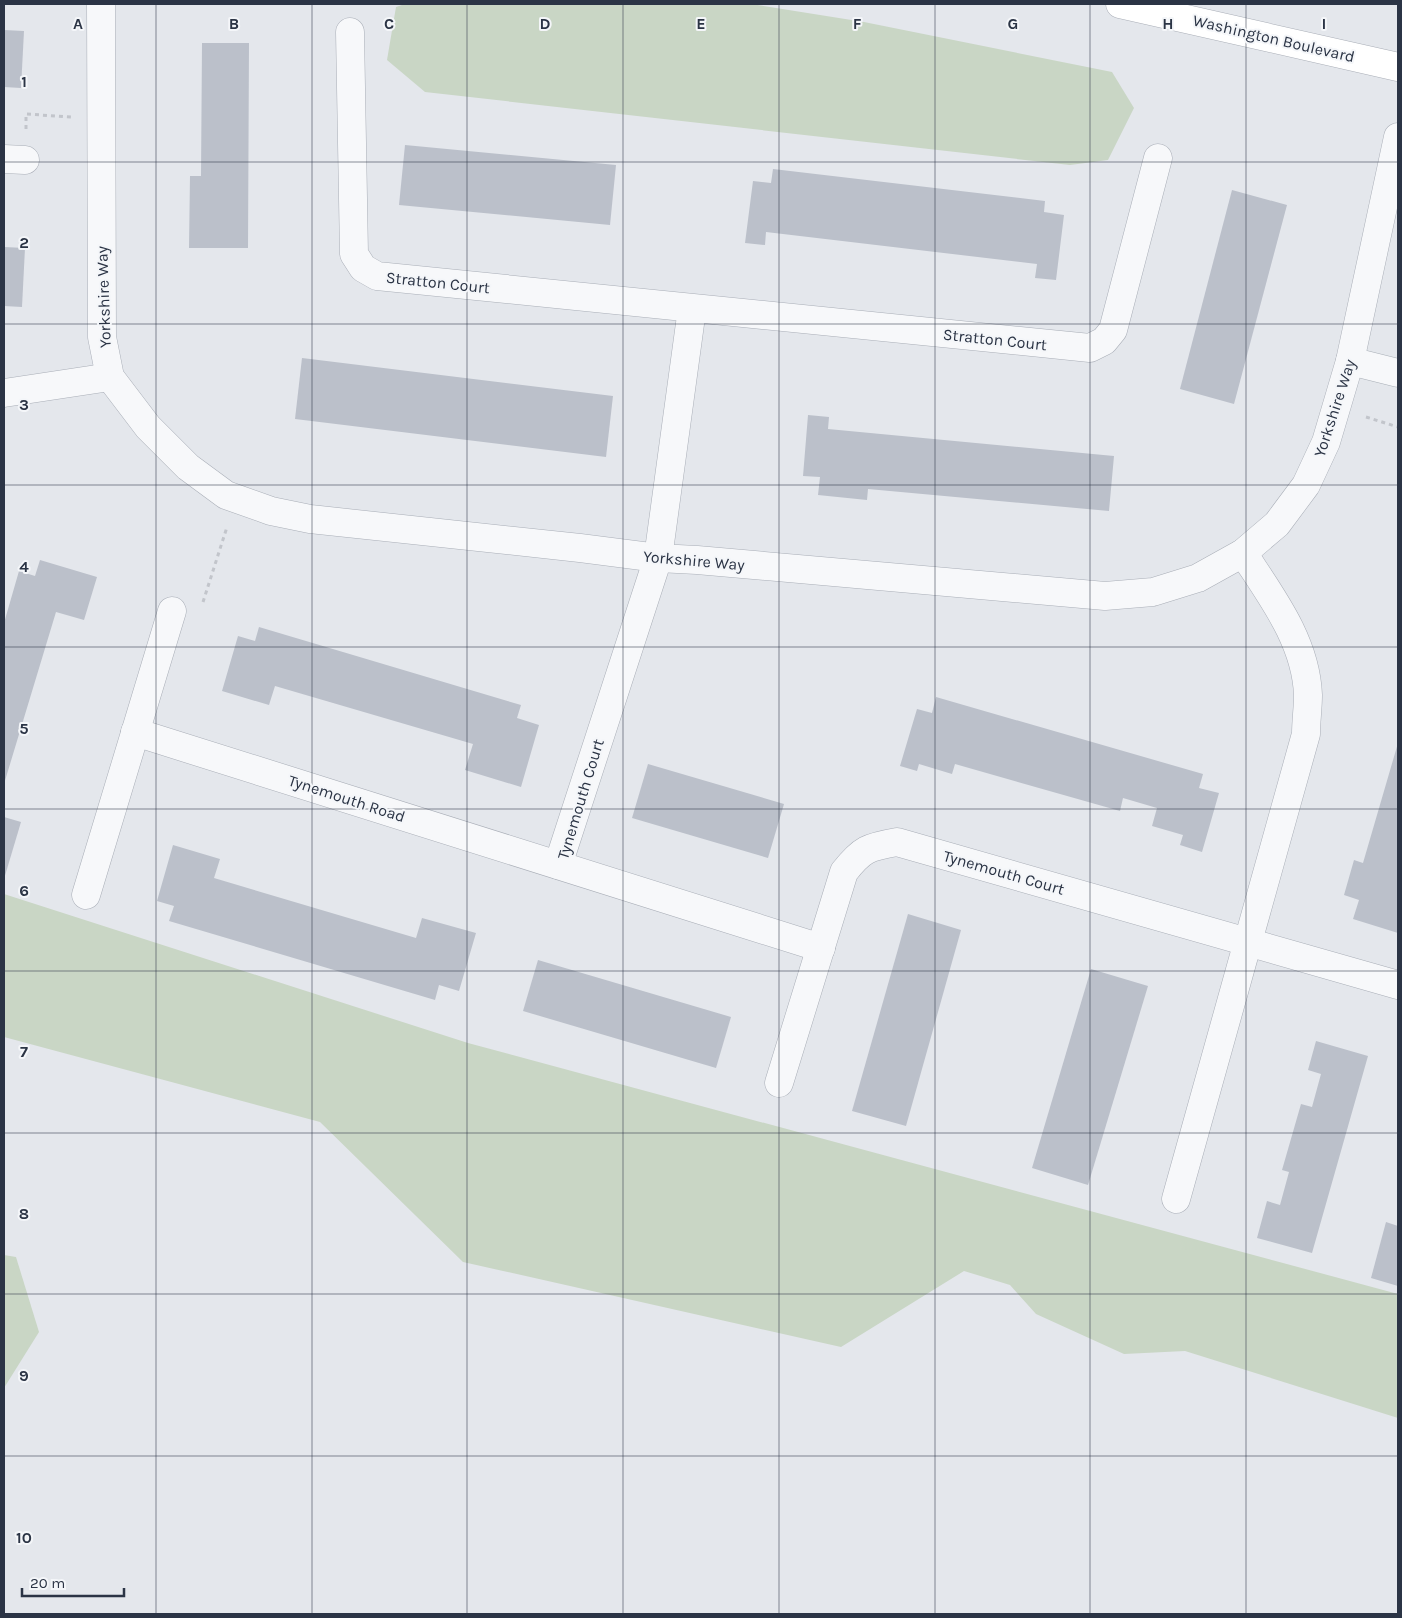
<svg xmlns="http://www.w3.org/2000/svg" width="1402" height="1618" font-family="Karla,sans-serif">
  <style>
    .green { fill: #c9d6c5 }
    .building { fill: #bbc0ca }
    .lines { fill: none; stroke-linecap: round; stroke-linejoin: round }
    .street-casing { stroke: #a9aeb7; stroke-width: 29 }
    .secondary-casing { stroke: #a9aeb7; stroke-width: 29 }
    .path { stroke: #c2c5cb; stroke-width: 3; stroke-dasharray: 4 4; stroke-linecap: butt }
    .street { stroke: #f7f8fa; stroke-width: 28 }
    .secondary { stroke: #fff; stroke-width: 28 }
    .grid { fill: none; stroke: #2b3445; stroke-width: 1; stroke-opacity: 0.55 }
    .labels { text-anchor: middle; stroke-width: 4; stroke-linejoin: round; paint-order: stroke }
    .street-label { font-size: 16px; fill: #2b3445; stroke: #f4f6f9 }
    .grid-label { font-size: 16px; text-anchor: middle; font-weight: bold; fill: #2b3445; stroke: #f4f6f9; stroke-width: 4; stroke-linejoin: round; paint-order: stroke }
  </style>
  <rect width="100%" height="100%" fill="#e4e7ec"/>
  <!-- green -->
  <g class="green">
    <path d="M405 4H751L864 22 1112 72 1134 108 1108 160 1070 165 425 92 387 60 396 7Z"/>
    <path d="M4 894 468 1043 1398 1294V1418L1185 1351 1124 1354 1036 1314 1010 1285 964 1271 841 1347 463 1262 320 1122 4 1037Z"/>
    <path d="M4 1255 16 1257 39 1332 4 1388Z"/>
  </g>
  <!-- building -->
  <g class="building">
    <path d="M4 30 24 31 21 88 4 87Z"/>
    <path d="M202 43H249L248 248H189L190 176H201Z"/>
    <path d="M405 145 616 165 610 225 399 205Z"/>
    <path d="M773 169 1045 201 1044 212 1064 215 1056 280 1035 278 1037 264 766 232 765 245 745 243 753 181 771 183Z"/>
    <path d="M1232 190 1287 205 1234 404 1180 389Z"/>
    <path d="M4 247 25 248 22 307 4 306Z"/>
    <path d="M302 358 613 396 606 457 295 419Z"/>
    <path d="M808 415 829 417 828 429 1114 456 1109 511 868 489 867 500 818 495 820 477 803 476Z"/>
    <path d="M40 560 97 577 84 620 56 612 4 784V623L19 571 35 576Z"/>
    <path d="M259 627 521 705 517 718 539 725 521 787 465 770 473 744 275 686 269 705 222 691 238 636 255 641Z"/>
    <path d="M936 697 1203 774 1199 788 1219 793 1202 852 1180 845 1183 835 1152 826 1157 808 1123 798 1120 811 955 764 952 774 919 764 917 771 900 766 917 709 932 713Z"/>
    <path d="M1398 743V933L1353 919 1359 900 1344 895 1354 860 1363 863Z"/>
    <path d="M648 764 784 804 768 858 632 818Z"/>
    <path d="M4 817 21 822 4 879Z"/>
    <path d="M173 845 220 859 214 878 416 938 422 918 476 933 459 991 439 985 435 1000 169 921 174 906 157 901Z"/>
    <path d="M908 914 961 930 906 1126 852 1111Z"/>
    <path d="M538 960 731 1017 716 1068 523 1011Z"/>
    <path d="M1091 969 1148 986 1088 1185 1032 1168Z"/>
    <path d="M1316 1041 1368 1056 1312 1253 1257 1238 1267 1201 1280 1205 1289 1172 1282 1170 1301 1104 1312 1107 1321 1074 1308 1070Z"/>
    <path d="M1386 1222 1398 1226V1286L1371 1278Z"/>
  </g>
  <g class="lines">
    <defs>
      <g id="street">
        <path d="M101 4 102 337 110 377 148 427 188 467 226 495 271 511 310 519 580 548 658 558 697 560 1105 596 1153 592 1198 578 1243 553 1277 524 1306 485 1326 442 1350 361 1398 137"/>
        <path d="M350 32 354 254 363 268 377 276 1090 348 1104 341 1113 330 1158 158"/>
        <path d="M4 159 25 160"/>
        <path d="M1350 361 1398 373"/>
        <path d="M4 393 110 377"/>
        <path d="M135 732 821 948"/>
        <path d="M558 865 658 558 692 309"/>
        <path d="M86 895 172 611"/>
        <path d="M779 1083 844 872C862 849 868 847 897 842L1398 985"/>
        <path d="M1176 1199 1306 734C1306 721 1308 708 1308 695 1306 641 1271 596 1243 553"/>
      </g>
      <path id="secondary" d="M1120 4 1398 67"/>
    </defs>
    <!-- street casing -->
    <use href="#street" class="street-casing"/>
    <!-- secondary casing -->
    <use href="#secondary" class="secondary-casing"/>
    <!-- path -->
    <g class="path">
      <path d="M26 129V114L71 117"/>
      <path d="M1366 417 1398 427"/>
      <path d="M203 602 227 527"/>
    </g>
    <!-- street -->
    <use href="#street" class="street"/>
    <!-- secondary -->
    <use href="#secondary" class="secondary"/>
  </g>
  <!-- grid -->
  <path class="grid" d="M156 4V1614M312 4V1614M467 4V1614M623 4V1614M779 4V1614M935 4V1614M1090 4V1614M1246 4V1614M4 162H1398M4 324H1398M4 485H1398M4 647H1398M4 809H1398M4 971H1398M4 1133H1398M4 1294H1398M4 1456H1398"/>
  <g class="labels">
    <!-- street labels -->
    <g class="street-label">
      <text transform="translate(1274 38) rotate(13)" y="6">Washington Boulevard</text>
      <text transform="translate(438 282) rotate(6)" y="6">Stratton Court</text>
      <text transform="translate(103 297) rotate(-92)" y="6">Yorkshire Way</text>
      <text transform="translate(995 339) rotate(6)" y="6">Stratton Court</text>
      <text transform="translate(1334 408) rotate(-72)" y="6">Yorkshire Way</text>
      <text transform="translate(694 560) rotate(5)" y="6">Yorkshire Way</text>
      <text transform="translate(347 798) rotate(18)" y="6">Tynemouth Road</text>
      <text transform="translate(580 799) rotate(-73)" y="6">Tynemouth Court</text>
      <text transform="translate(1004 872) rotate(16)" y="6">Tynemouth Court</text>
    </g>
  </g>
  <g class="grid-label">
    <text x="78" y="29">A</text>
    <text x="234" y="29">B</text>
    <text x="389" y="29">C</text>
    <text x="545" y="29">D</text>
    <text x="701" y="29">E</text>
    <text x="857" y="29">F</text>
    <text x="1013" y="29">G</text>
    <text x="1168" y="29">H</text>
    <text x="1324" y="29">I</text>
    <text x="24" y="87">1</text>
    <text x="24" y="248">2</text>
    <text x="24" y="410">3</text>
    <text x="24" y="572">4</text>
    <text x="24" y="734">5</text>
    <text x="24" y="896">6</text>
    <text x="24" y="1057">7</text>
    <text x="24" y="1219">8</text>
    <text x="24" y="1381">9</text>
    <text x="24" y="1543">10</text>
  </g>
  <!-- border -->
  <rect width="1402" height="1618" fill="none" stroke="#2b3445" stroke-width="10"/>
  <!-- scale -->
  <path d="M22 1588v8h102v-8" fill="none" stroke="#2b3445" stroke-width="2.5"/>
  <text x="30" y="1588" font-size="15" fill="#2b3445" stroke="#f4f6f9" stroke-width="4" paint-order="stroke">20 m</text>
</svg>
